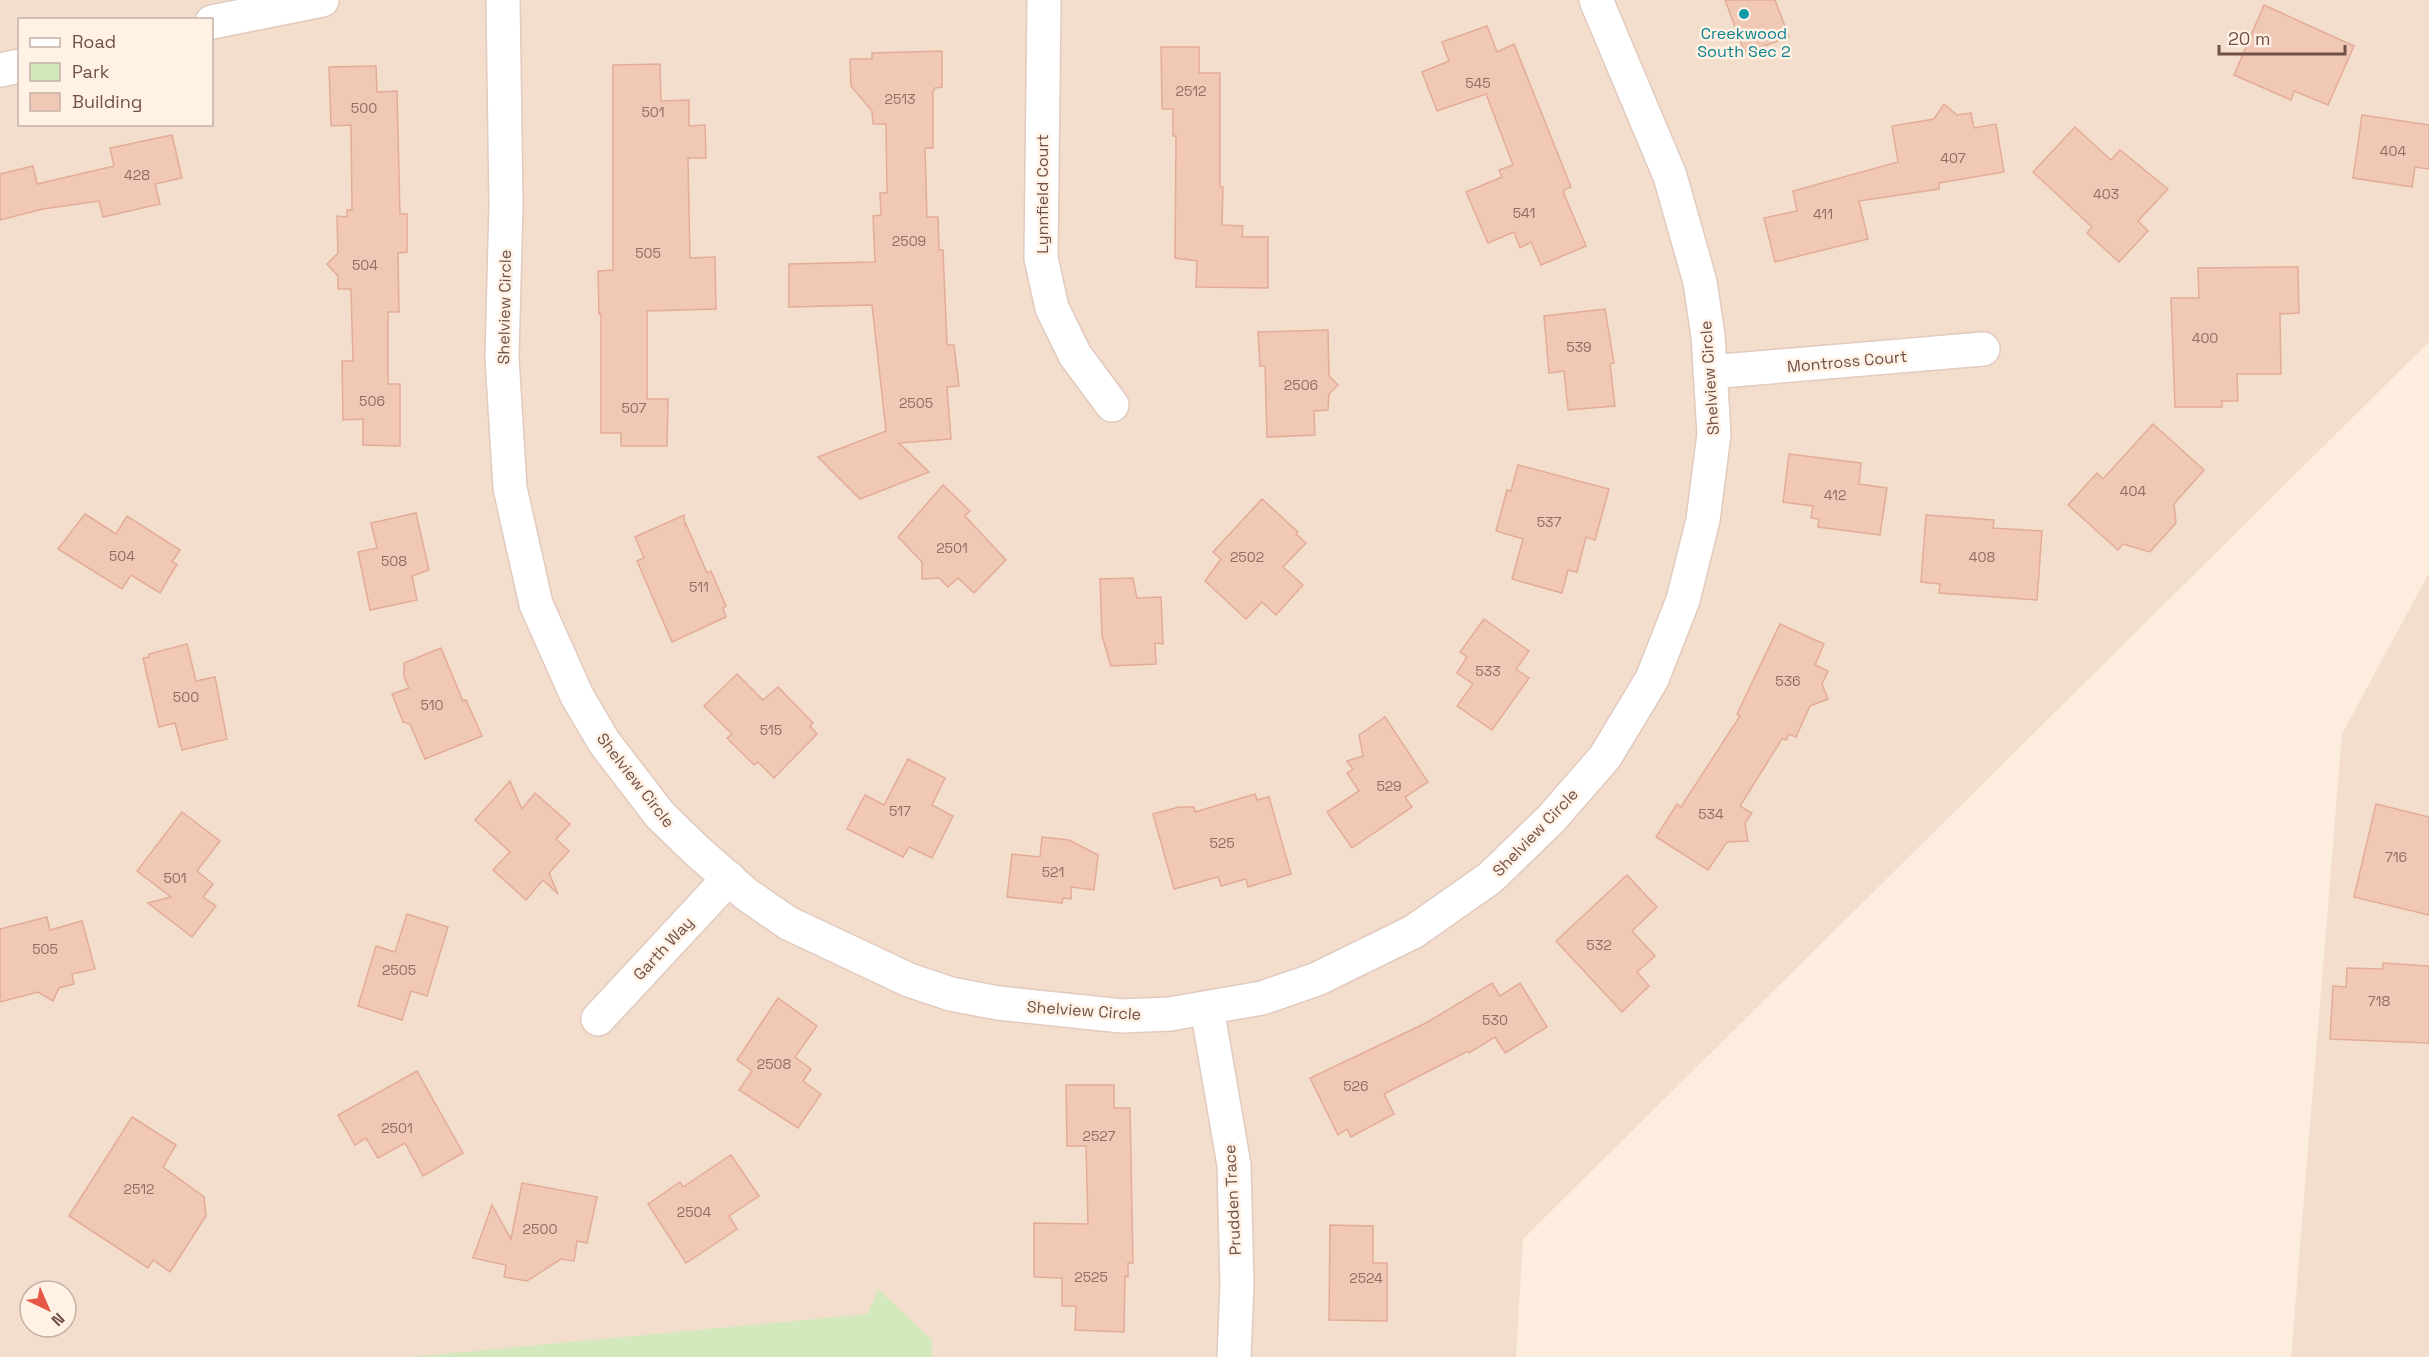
<svg xmlns="http://www.w3.org/2000/svg" width="2429" height="1357" font-family="'Space Grotesk',sans-serif">
  <style>
    .residential { fill: #f3decd; fill-rule: evenodd }
    .green { fill: #d4e8be }
    .building { fill: #f1c7b6; stroke: #e3ac97; stroke-width: 1.5 }
    .lines { fill: none; stroke-linecap: round; stroke-linejoin: round }
    .minor-casing { stroke: #e1cabe; stroke-width: 36 }
    .minor { stroke: #fff; stroke-width: 33 }
    .culture-dot { fill: #0f9aa8; stroke: #fff1e4; stroke-width: 2 }
    .labels { text-anchor: middle; stroke-width: 5; stroke-linejoin: round; paint-order: stroke }
    .number-label { font-size: 14px; fill: #916e63 }
    .culture-label { font-size: 16px; fill: #0d838f; stroke: #fff1e4 }
    .street-label { font-size: 16px; fill: #715147; stroke: #fff1e4 }
  </style>
  <rect width="100%" height="100%" fill="#fcedde"/>
  <!-- residential -->
  <g class="residential">
    <path d="M0 0H2429V342L1523 1239 1516 1357H0ZM20 20H212V124H20ZM30 1291H66V1327H30Z"/>
    <path d="M2429 573V1357H2291L2342 734Z"/>
  </g>
  <!-- green -->
  <path class="green" d="M878 1289 932 1340V1357H411L868 1314Z"/>
  <!-- building -->
  <g class="building">
    <path d="M1725 0H1775L1789 37 1745 53Z"/>
    <path d="M2264 5 2354 46 2328 105 2294 91 2291 100 2234 75Z"/>
    <path d="M1487 26 1497 52 1514 44 1571 187 1564 190V194L1586 246 1541 265 1531 242 1520 248 1514 232 1488 243 1466 192 1502 177 1499 170 1513 165 1486 94 1437 111 1422 72 1449 61 1442 42Z"/>
    <path d="M1161 47H1199V73H1220V187H1223L1222 225 1243 226 1242 237H1268V288L1196 287 1197 261 1175 258 1176 136H1173V109H1162Z"/>
    <path d="M942 51V87L935 88 933 92V148H925L927 217H938L939 250H943L947 345H954L959 386 947 387 951 439 899 443 929 472 860 499 818 457 886 431 872 305 789 307V264L875 262 873 216 881 215 880 193H887L886 124H873L872 111 851 86 850 59H872V53Z"/>
    <path d="M660 64 661 101 689 100V126L705 125 706 158H688L690 258 715 257 716 309 647 311V399H668L667 446H621V433H601V314H599L598 271 613 270V65Z"/>
    <path d="M376 66 377 92 397 91 400 214H407V252L398 253 399 312H388V384H400V446L363 445V419L343 420 342 361H353L351 289H338V276L327 264 338 253 337 216 347 217V210H352L351 125 331 126 329 67Z"/>
    <path d="M1944 104 1957 115 1971 113 1974 128 1996 124 2004 172 1939 183V189L1859 201 1868 239 1775 262 1764 218 1797 211 1793 191 1898 162 1892 126 1934 119Z"/>
    <path d="M2362 115 2429 125V169L2415 167 2412 187 2353 178Z"/>
    <path d="M2075 127 2111 160 2120 150 2168 189 2138 221 2148 231 2119 262 2087 233 2092 227 2033 172Z"/>
    <path d="M172 135 182 178 155 184 160 204 103 217 99 201 43 209 0 220V174L33 166 37 184 114 166 110 148Z"/>
    <path d="M2298 267 2299 313 2280 314 2281 374H2237L2238 401H2222V407H2175L2171 298H2199L2198 268Z"/>
    <path d="M1605 309 1614 363 1610 364 1615 406 1568 410 1564 371 1549 373 1544 316Z"/>
    <path d="M1328 330 1329 376 1338 385 1329 394 1328 410 1314 411 1315 435 1267 437 1265 366H1260L1258 332Z"/>
    <path d="M2153 424 2204 470 2174 504 2176 523 2150 552 2123 544 2118 550 2068 505 2097 473 2103 479Z"/>
    <path d="M1789 454 1861 463 1859 484 1887 488 1880 535 1818 527 1819 519 1811 518 1813 506 1783 502Z"/>
    <path d="M1518 465 1609 489 1595 540 1586 537 1577 572 1568 570 1562 593 1512 579 1523 539 1496 531 1507 490 1511 491Z"/>
    <path d="M943 485 970 511 965 516 1006 560 974 593 958 578 948 587 939 578 922 579V562L898 537Z"/>
    <path d="M1262 499 1298 532 1296 534 1306 543 1283 567 1303 585 1276 615 1262 602 1246 619 1205 581 1221 559 1213 552Z"/>
    <path d="M416 513 429 570 412 576 417 600 370 610 358 552 377 548 371 523Z"/>
    <path d="M85 514 116 534 127 516 180 550 172 562 177 564 160 593 131 575 122 589 58 549Z"/>
    <path d="M684 515 685 526 686 524 707 573 711 571 726 606 723 608 726 617 672 642 637 561 644 558 635 537Z"/>
    <path d="M1926 515 1994 520 1993 528 2042 531 2037 600 1939 593 1940 584 1921 582Z"/>
    <path d="M1133 578 1137 598 1161 597 1163 644 1155 643 1156 664 1111 666 1102 636 1100 579Z"/>
    <path d="M1484 619 1529 651 1516 669 1529 678 1492 730 1457 706 1473 684 1457 673 1467 657 1460 652Z"/>
    <path d="M1780 624 1824 644 1815 665 1828 671 1822 684 1828 699 1810 706 1796 737 1789 734 1786 740 1782 739 1740 806 1752 813 1745 823 1748 841 1727 842 1708 870 1656 837 1677 804 1681 807 1740 716 1737 714Z"/>
    <path d="M187 644 196 681 215 677 227 739 182 750 175 723 159 727 143 658 149 657V654Z"/>
    <path d="M441 648 463 701 466 700 482 736 425 759 410 724 403 722 392 694 409 688 404 677V663Z"/>
    <path d="M737 674 763 700 778 687 813 723 810 726 817 734 774 778 758 762 754 765 727 738 732 734 704 706Z"/>
    <path d="M1385 717 1428 782 1405 797 1412 807 1352 848 1327 812 1359 791 1347 773 1353 769 1347 761 1363 756 1359 735Z"/>
    <path d="M908 759 945 778 932 805 953 816 932 858 909 847 903 857 847 829 865 795 884 805Z"/>
    <path d="M510 781 522 809 535 793 570 824 556 839 569 851 549 873 558 894 543 880 526 900 493 870 510 852 475 820Z"/>
    <path d="M1255 794 1257 800 1269 797 1291 874 1248 887 1246 879 1221 886 1218 877 1174 889 1153 814 1179 807H1194L1195 812Z"/>
    <path d="M2376 804 2429 817V915L2354 897Z"/>
    <path d="M182 812 220 841 197 871 213 884 203 897 216 906 192 937 148 903 171 897 137 871Z"/>
    <path d="M1042 837 1069 840 1098 855 1094 890 1071 887V899L1063 898 1062 903 1007 897 1012 854 1040 857Z"/>
    <path d="M1627 875 1657 907 1632 931 1655 956 1637 972 1649 986 1622 1012 1556 941Z"/>
    <path d="M407 914 448 927 427 996 411 991 402 1020 358 1006 376 946 395 952Z"/>
    <path d="M47 917 50 930 82 921 95 969 72 974 74 984 59 988 53 1001 38 992 0 1002V929Z"/>
    <path d="M2383 963 2429 966V1043L2330 1039 2333 986 2346 987 2347 968 2383 969Z"/>
    <path d="M1492 983 1500 996 1520 983 1547 1027 1505 1053 1495 1037 1469 1053 1468 1051 1384 1094 1394 1114 1351 1137 1347 1129 1338 1135 1310 1078 1426 1023Z"/>
    <path d="M778 998 817 1026 795 1057 811 1069 803 1081 821 1094 798 1128 739 1090 752 1071 737 1060Z"/>
    <path d="M417 1071 463 1153 423 1176 405 1143 378 1158 366 1138 355 1145 338 1115Z"/>
    <path d="M1066 1085H1114V1108H1130L1133 1263H1128V1277L1125 1276 1124 1332 1075 1330 1076 1306H1062V1278L1034 1277V1223L1088 1224 1086 1146H1067Z"/>
    <path d="M132 1117 176 1145 163 1167 204 1197 206 1216 170 1272 153 1260 148 1268 69 1216Z"/>
    <path d="M731 1155 759 1196 729 1216 737 1229 686 1263 648 1204 680 1182 683 1187Z"/>
    <path d="M522 1183 597 1197 587 1243 577 1241 574 1261 561 1259 527 1281 504 1277 506 1265 473 1258 492 1205 511 1239Z"/>
    <path d="M1330 1225 1373 1226V1263H1387V1321L1329 1320Z"/>
  </g>
  <g class="lines">
    <defs>
      <g id="minor">
        <path d="M503 0 506 204 502 358 510 488 536 604 577 696 604 742 660 815 695 849 746 894 788 923 909 980 951 994 998 1003 1122 1016 1170 1014 1262 998 1317 979 1413 932 1490 878 1551 819 1605 757 1652 679 1683 600 1703 520 1714 434 1708 336 1700 282 1670 176 1596 0"/>
        <path d="M1044 0 1041 258 1052 308 1075 355 1112 405"/>
        <path d="M212 22 322 0"/>
        <path d="M0 70 20 66"/>
        <path d="M1710 372 1983 349"/>
        <path d="M1207 1008 1234 1165 1237 1285 1234 1357"/>
        <path d="M598 1019 729 878"/>
      </g>
    </defs>
    <!-- minor casing -->
    <use href="#minor" class="minor-casing"/>
    <!-- minor -->
    <use href="#minor" class="minor"/>
  </g>
  <!-- markers -->
  <circle class="culture-dot" cx="1744" cy="14" r="6"/>
  <g class="labels">
    <!-- number labels -->
    <g class="number-label">
      <text x="1478" y="88">545</text>
      <text x="1191" y="96">2512</text>
      <text x="900" y="104">2513</text>
      <text x="364" y="113">500</text>
      <text x="653" y="117">501</text>
      <text x="2393" y="156">404</text>
      <text x="1953" y="163">407</text>
      <text x="137" y="180">428</text>
      <text x="2106" y="199">403</text>
      <text x="1524" y="218">541</text>
      <text x="1823" y="219">411</text>
      <text x="909" y="246">2509</text>
      <text x="648" y="258">505</text>
      <text x="365" y="270">504</text>
      <text x="2205" y="343">400</text>
      <text x="1579" y="352">539</text>
      <text x="1301" y="390">2506</text>
      <text x="372" y="406">506</text>
      <text x="916" y="408">2505</text>
      <text x="634" y="413">507</text>
      <text x="2133" y="496">404</text>
      <text x="1835" y="500">412</text>
      <text x="1549" y="527">537</text>
      <text x="952" y="553">2501</text>
      <text x="122" y="561">504</text>
      <text x="1247" y="562">2502</text>
      <text x="1982" y="562">408</text>
      <text x="394" y="566">508</text>
      <text x="699" y="592">511</text>
      <text x="1488" y="676">533</text>
      <text x="1788" y="686">536</text>
      <text x="186" y="702">500</text>
      <text x="432" y="710">510</text>
      <text x="771" y="735">515</text>
      <text x="1389" y="791">529</text>
      <text x="900" y="816">517</text>
      <text x="1711" y="819">534</text>
      <text x="1222" y="848">525</text>
      <text x="2396" y="862">716</text>
      <text x="1053" y="877">521</text>
      <text x="175" y="883">501</text>
      <text x="1599" y="950">532</text>
      <text x="45" y="954">505</text>
      <text x="399" y="975">2505</text>
      <text x="2379" y="1006">718</text>
      <text x="1495" y="1025">530</text>
      <text x="774" y="1069">2508</text>
      <text x="1356" y="1091">526</text>
      <text x="397" y="1133">2501</text>
      <text x="1099" y="1141">2527</text>
      <text x="139" y="1194">2512</text>
      <text x="694" y="1217">2504</text>
      <text x="540" y="1234">2500</text>
      <text x="1091" y="1282">2525</text>
      <text x="1366" y="1283">2524</text>
    </g>
    <!-- culture labels -->
    <g class="culture-label">
      <text x="1744" y="39">Creekwood<tspan x="1744" dy="18">South Sec 2</tspan></text>
    </g>
    <!-- street labels -->
    <g class="street-label">
      <text transform="translate(1042 194) rotate(-90)" y="6">Lynnfield Court</text>
      <text transform="translate(504 307) rotate(-89)" y="6">Shelview Circle</text>
      <text transform="translate(1847 361) rotate(-5)" y="6">Montross Court</text>
      <text transform="translate(1709 378) rotate(-94)" y="6">Shelview Circle</text>
      <text transform="translate(636 780) rotate(52)" y="6">Shelview Circle</text>
      <text transform="translate(1535 832) rotate(-46)" y="6">Shelview Circle</text>
      <text transform="translate(663 948) rotate(-47)" y="6">Garth Way</text>
      <text transform="translate(1084 1010) rotate(4)" y="6">Shelview Circle</text>
      <text transform="translate(1232 1200) rotate(-93)" y="6">Prudden Trace</text>
    </g>
  </g>
  <!-- legend -->
  <rect x="18" y="18" width="195" height="108" fill="#fff1e4" stroke="#c6b1a5" stroke-width="1.5"/>
  <rect x="30" y="38" width="30" height="9" fill="#ffffff" stroke="#c6b1a5" stroke-width="1.5"/>
  <text x="72" y="48" font-size="18" fill="#715147">Road</text>
  <rect x="30" y="63" width="30" height="18" fill="#d4e8be" stroke="#c6b1a5" stroke-width="1.5"/>
  <text x="72" y="78" font-size="18" fill="#715147">Park</text>
  <rect x="30" y="93" width="30" height="18" fill="#f1c7b6" stroke="#c6b1a5" stroke-width="1.5"/>
  <text x="72" y="108" font-size="18" fill="#715147">Building</text>
  <!-- north arrow -->
  <g transform="translate(48 1309) rotate(136)"><circle r="28" fill="#fff1e4" stroke="#c6b1a5" stroke-width="1.5"/>
  <path d="M0-4.5L10 22L0 15L-10 22Z" fill="#e55644"/>
  <text y="-9" font-size="16" font-weight="bold" text-anchor="middle" fill="#715147">N</text>
  </g>
  <!-- scale -->
  <path d="M2219 45v9h126v-9" fill="none" stroke="#715147" stroke-width="3"/>
  <text x="2228" y="45" font-size="18" fill="#715147" stroke="#fff1e4" stroke-width="4.5" paint-order="stroke">20 m</text>
</svg>
